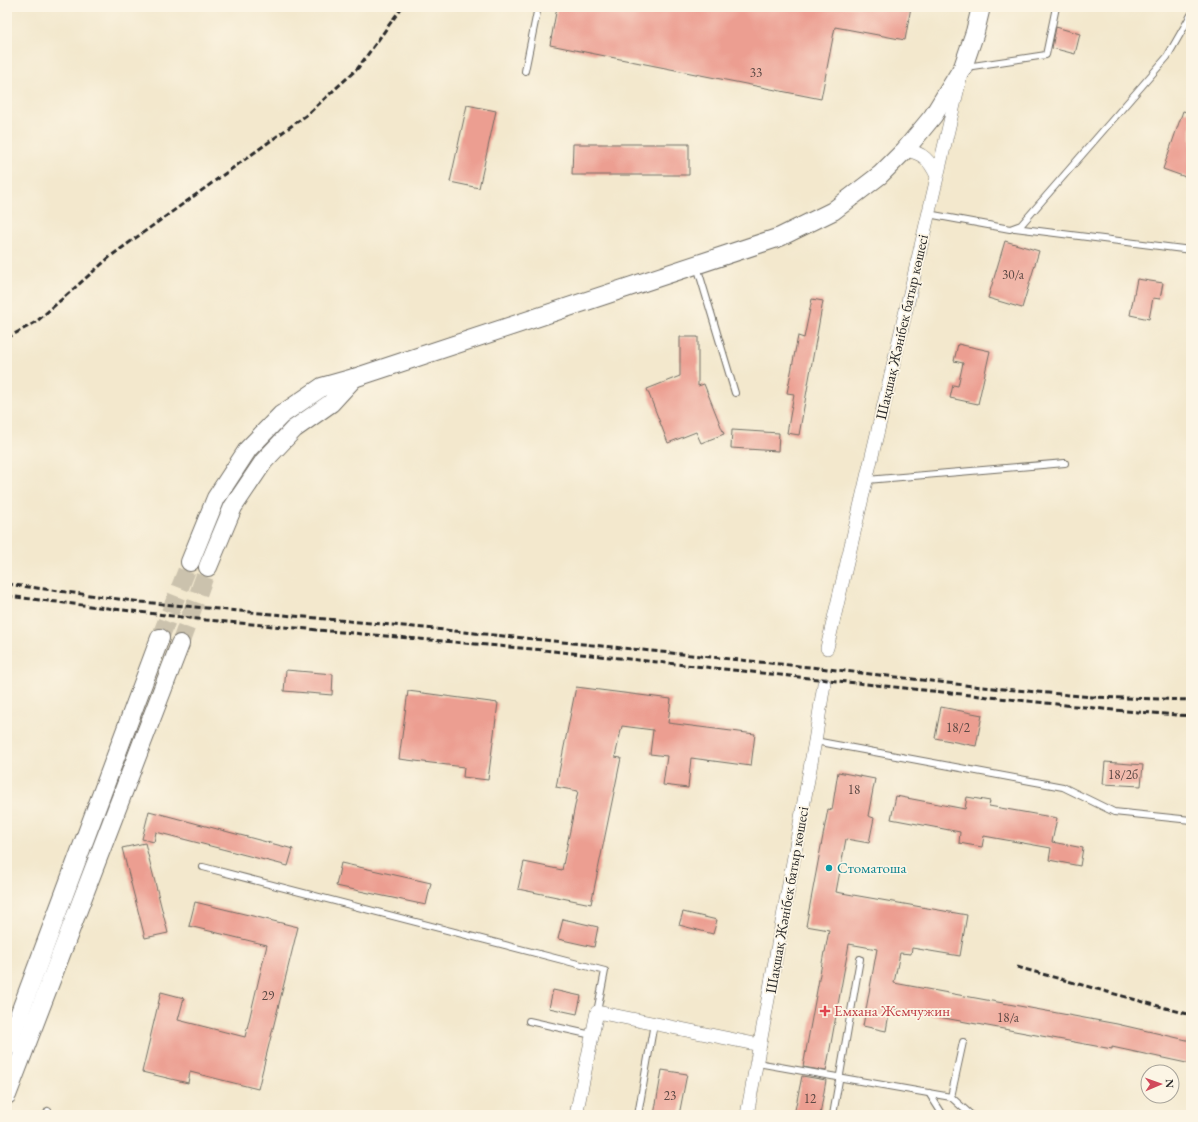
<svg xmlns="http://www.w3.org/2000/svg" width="1198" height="1122" font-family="'EB Garamond',serif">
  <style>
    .building { fill: #ec9e91 }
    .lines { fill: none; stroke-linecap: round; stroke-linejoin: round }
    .secondary-tunnel { stroke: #cbc2ad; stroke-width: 18; stroke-dasharray: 18 9; stroke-linecap: butt }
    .lane-casing { stroke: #716d64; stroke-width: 8 }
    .street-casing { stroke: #716d64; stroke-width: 14 }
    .secondary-casing { stroke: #716d64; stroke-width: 20 }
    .lane { stroke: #fff; stroke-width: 6 }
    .street { stroke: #fff; stroke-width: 13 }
    .secondary { stroke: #fff; stroke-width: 18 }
    .rail { stroke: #2b2b2b; stroke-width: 3; stroke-dasharray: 6 3; stroke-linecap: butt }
    .culture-dot { fill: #0f9aa8; stroke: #fcf5e5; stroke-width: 1.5 }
    .health-dot { fill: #e0444e; stroke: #fcf5e5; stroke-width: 1.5 }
    .labels { text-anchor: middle; stroke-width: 3.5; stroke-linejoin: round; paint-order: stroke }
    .number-label { font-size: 13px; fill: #5b4844 }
    .street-label { font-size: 15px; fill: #2b2b2b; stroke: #fcf5e5 }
    .culture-label { font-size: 15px; fill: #0d838f; stroke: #fcf5e5; text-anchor: start }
    .health-label { font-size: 15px; fill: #be3a42; stroke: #fcf5e5; text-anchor: start }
  </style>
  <rect width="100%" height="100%" fill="#fcf5e5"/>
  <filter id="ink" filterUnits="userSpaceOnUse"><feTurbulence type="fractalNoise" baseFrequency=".025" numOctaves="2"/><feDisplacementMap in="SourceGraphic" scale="8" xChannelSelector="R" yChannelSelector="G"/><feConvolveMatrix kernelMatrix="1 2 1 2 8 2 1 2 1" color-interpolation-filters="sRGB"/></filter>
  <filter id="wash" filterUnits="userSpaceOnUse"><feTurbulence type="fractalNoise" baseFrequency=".012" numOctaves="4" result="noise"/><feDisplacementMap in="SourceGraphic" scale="16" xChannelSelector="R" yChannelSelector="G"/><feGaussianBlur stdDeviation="0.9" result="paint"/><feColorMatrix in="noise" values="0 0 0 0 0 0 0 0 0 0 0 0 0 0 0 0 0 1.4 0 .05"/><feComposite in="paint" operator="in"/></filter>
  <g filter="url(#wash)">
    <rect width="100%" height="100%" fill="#f3e8cd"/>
    <g id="blocks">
      <!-- building -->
      <g class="building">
        <path d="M557 7H911L905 40 835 27 821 99 550 45Z"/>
        <path d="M1056 27 1080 34 1075 54 1052 48Z"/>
        <path d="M467 105 496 111 479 188 450 182Z"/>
        <path d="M1183 111 1191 113V179L1163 169Z"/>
        <path d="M573 144H689V175H572Z"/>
        <path d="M1005 241 1039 251 1022 308 988 298Z"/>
        <path d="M1137 279 1163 283 1160 299 1153 298 1149 319 1130 315Z"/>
        <path d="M812 299 823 301 799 435 787 433 794 394 787 393 798 336 804 338Z"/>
        <path d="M680 337H698V386L704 384 724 434 701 443 696 432 668 443 647 389 680 376Z"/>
        <path d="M958 344 990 351 978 404 950 398 953 385 958 386 963 363 954 361Z"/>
        <path d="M732 430 779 433 778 451 731 448Z"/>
        <path d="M286 670 333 674 332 695 284 691Z"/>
        <path d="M576 687 671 699 668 723 755 734 751 766 691 758 688 788 663 785 667 756 650 754 653 730 622 726 615 757 621 758 591 904 518 889 524 862 562 870 578 791 556 787Z"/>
        <path d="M408 691 498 703 488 780 463 777 464 767 399 759Z"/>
        <path d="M941 707 982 715 976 746 935 738Z"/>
        <path d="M1105 762 1143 765 1141 786 1103 784Z"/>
        <path d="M838 772 875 779 868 816 874 818 869 843 846 839 836 892 967 915 960 956 912 948 911 954 900 953 894 983 1117 1024 1191 1041V1064L1112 1047V1049L890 1008 886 1031 863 1026 877 949 849 944 826 1071 803 1067 824 952H825L829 930 806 926 828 809 832 810Z"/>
        <path d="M896 796 965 809 967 797 990 801 989 806 1057 818 1052 842 1083 848 1080 866 1049 860 1051 848 984 836 982 847 959 843 960 832 891 819Z"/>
        <path d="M149 811 293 849 288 866 156 832 154 842 142 839Z"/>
        <path d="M145 843 168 933 145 938 122 848Z"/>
        <path d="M341 863 431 883 426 905 336 886Z"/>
        <path d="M195 902 298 927 258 1089 190 1072 188 1083 142 1072 161 992 184 998 178 1020 245 1037 267 945 189 926Z"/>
        <path d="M683 912 717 920 713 934 679 925Z"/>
        <path d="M563 919 598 927 594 947 558 939Z"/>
        <path d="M553 990 581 996 577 1014 549 1008Z"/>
        <path d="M662 1070 687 1074 679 1115H654Z"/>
        <path d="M802 1076 826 1080 820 1115H794Z"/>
      </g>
    </g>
  </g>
  <g filter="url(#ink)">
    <use href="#blocks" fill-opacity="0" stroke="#716d64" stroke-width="1"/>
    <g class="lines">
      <!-- secondary-tunnel -->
      <g class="secondary-tunnel">
        <path d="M160 638 190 562"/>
        <path d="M180 644 208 567"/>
      </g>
      <defs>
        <g id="lane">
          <path d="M966 67 1046 55 1056 7"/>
          <path d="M525 71 538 7"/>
          <path d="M928 214 1010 229 1021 225 1167 57 1191 15"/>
          <path d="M1015 228 1191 250"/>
          <path d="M697 266 735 393"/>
          <path d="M867 480 1065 463"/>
          <path d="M815 741 1063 787 1114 812 1191 820"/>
          <path d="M203 867 605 971 597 1012"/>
          <path d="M529 1021 592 1035"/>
          <path d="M757 1063 951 1097 971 1115"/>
          <path d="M929 1093 943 1115"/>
          <path d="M951 1097 963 1042"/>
          <path d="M46 1115 48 1111"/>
          <path d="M638 1115 654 1023"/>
          <path d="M833 1115 860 959"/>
        </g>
        <g id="street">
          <path d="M905 150C924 153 929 160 937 176"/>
          <path d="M827 648 960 79"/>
          <path d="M576 1115 597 1012 760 1045"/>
          <path d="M747 1115 815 741 824 684"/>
        </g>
        <g id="secondary">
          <path d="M190 562 216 498 248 449 281 415 322 387 354 378 780 237 833 211 880 175 905 150 933 116 963 67 975 32 981 7"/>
          <path d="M208 567 233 507 264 461 294 429 331 403 354 378"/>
          <path d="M7 1047 160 638"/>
          <path d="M7 1095 180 644"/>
        </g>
      </defs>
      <!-- lane casing -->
      <use href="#lane" class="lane-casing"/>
      <!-- street casing -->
      <use href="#street" class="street-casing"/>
      <!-- secondary casing -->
      <use href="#secondary" class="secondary-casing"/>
      <!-- lane -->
      <use href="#lane" class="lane"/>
      <!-- street -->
      <use href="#street" class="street"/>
      <!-- secondary -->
      <use href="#secondary" class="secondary"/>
      <!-- rail -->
      <g class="rail">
        <path d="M7 338 36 322 112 255 308 114 358 68 402 7"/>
        <path d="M7 584 141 602 425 628 819 668 982 687 1092 697 1191 700"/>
        <path d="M7 596 206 620 543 650 1113 710 1191 716"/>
        <path d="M1017 967 1191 1015"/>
      </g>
    </g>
  </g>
  <!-- markers -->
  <circle class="culture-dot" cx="829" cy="868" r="4"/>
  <path class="health-dot" d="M823 1005h4v4h4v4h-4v4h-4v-4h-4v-4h4z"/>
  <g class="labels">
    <!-- number labels -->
    <g class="number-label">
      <text x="756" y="77">33</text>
      <text x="1013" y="279">30/а</text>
      <text x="958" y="732">18/2</text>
      <text x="1123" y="779">18/2б</text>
      <text x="854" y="794">18</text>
      <text x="268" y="1000">29</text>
      <text x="1008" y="1022">18/а</text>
      <text x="670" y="1100">23</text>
      <text x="810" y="1103">12</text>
    </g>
    <!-- street labels -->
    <g class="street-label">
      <text transform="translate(902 327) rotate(-77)" y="5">Шақшақ Жәнібек батыр көшесі</text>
      <text transform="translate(787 900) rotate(-80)" y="5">Шақшақ Жәнібек батыр көшесі</text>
    </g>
    <!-- culture labels -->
    <g class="culture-label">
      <text x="837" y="873">Стоматоша</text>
    </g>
    <!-- health labels -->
    <g class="health-label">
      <text x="834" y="1016">Емхана Жемчужин</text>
    </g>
  </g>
  <!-- margin -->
  <rect width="1198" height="1122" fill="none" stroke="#fcf5e5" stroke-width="24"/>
  <!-- north arrow -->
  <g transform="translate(1160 1084) rotate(88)"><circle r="19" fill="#fcf5e5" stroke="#a8a49b"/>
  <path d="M0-3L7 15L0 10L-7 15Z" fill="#d1495b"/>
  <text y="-6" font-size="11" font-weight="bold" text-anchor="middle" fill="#2b2b2b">N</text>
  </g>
</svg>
